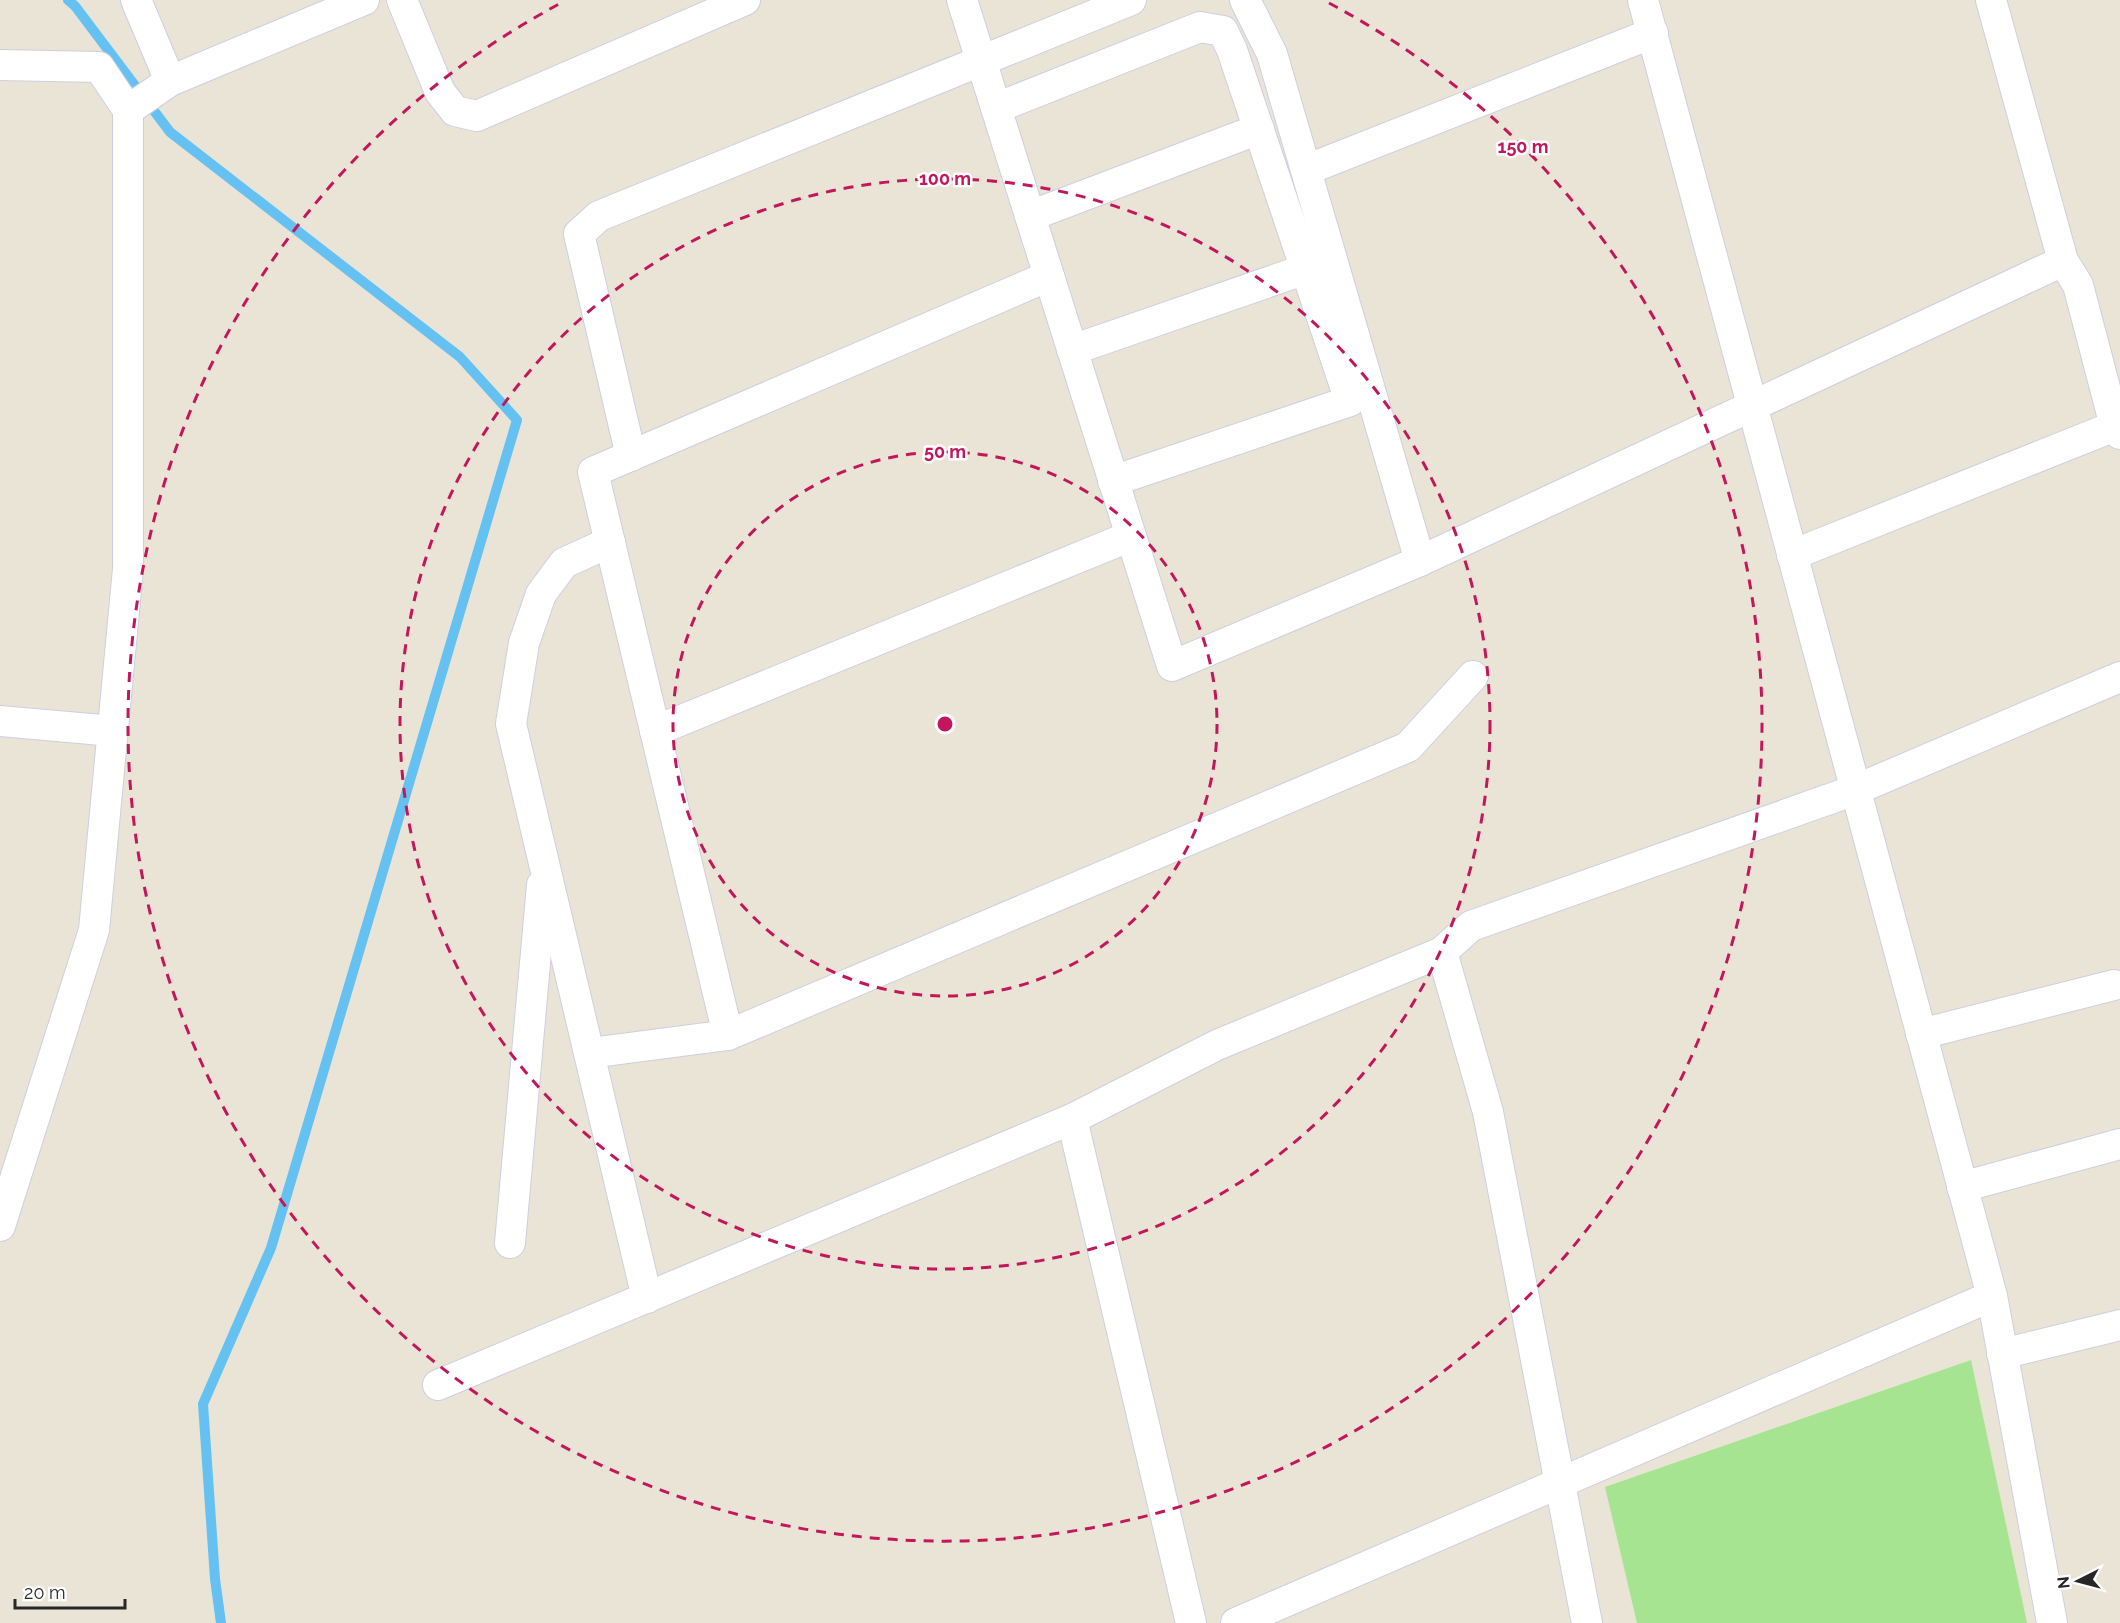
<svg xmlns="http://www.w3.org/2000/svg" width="2120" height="1623" font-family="Raleway,sans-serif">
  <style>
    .green { fill: #a6e491 }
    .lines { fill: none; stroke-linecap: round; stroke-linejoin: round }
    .stream { stroke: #65c1f2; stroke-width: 10 }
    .street-casing { stroke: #cdcfe1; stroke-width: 32 }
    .street { stroke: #fff; stroke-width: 30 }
    .ring { fill: none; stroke: #c2185b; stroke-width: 3; stroke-dasharray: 10 8 }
    .centre { fill: #c2185b; stroke: #fff; stroke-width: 3 }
    .ring-label { font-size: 18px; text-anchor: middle; font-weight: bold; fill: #c2185b; stroke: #fff; stroke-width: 5; stroke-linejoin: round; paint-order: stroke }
  </style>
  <rect width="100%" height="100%" fill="#eae4d7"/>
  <!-- green -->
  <path class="green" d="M1971 1360 2027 1623H1637L1605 1487Z"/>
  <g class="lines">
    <!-- stream -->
    <path class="stream" d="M68 0 75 6 170 132 460 357 517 420 271 1248 203 1404 215 1579 221 1623"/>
    <defs>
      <g id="street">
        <path d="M402 0 440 92 455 111 477 116 745 0"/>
        <path d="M962 0 1172 666 1420 561 1272 54 1245 0"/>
        <path d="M1643 0 1992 1296 2052 1623"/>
        <path d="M1991 0 2063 261 2078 285 2115 426 2120 434"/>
        <path d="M0 65 99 67 128 110 170 81 136 0"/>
        <path d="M170 81 364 0"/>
        <path d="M996 108 1200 27 1223 31 1232 50 1350 401 1113 481"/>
        <path d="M1306 170 1653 33"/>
        <path d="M1030 216 1259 129"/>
        <path d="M1072 350 1306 269"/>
        <path d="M631 456 579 234 599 216 1131 0"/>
        <path d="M610 542 564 563 541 594 524 643 511 724 647 1298"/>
        <path d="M1792 555 2115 426"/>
        <path d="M1420 561 2063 261"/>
        <path d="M0 721 113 731"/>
        <path d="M655 731 1131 536"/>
        <path d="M1442 952 1488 1112 1587 1623"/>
        <path d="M1921 1034 2114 985"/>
        <path d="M728 1035 593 472 1049 276"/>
        <path d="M590 1053 728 1035 1408 747 1473 676"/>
        <path d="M1072 1119 1217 1045 1442 952 1471 926 1855 790 2120 677"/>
        <path d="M1962 1187 2120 1144"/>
        <path d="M0 1226 94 930 128 569V110"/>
        <path d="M510 1243 542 885"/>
        <path d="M2002 1354 2120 1325"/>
        <path d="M438 1385 1072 1119 1191 1623"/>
        <path d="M1236 1623 1992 1296"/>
      </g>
    </defs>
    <!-- street casing -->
    <use href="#street" class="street-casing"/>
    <!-- street -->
    <use href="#street" class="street"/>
  </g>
  <!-- distance rings -->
  <g class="ring">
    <circle cx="945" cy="724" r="272"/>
    <circle cx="945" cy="724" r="545"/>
    <path d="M1329 3A817 817 0 1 1 561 3"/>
  </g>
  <circle cx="945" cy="724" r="9" class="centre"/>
  <g class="ring-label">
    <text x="1523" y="153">150 m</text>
    <text x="945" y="185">100 m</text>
    <text x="945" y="458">50 m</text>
  </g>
  <!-- north arrow -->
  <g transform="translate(2078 1581) rotate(264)" stroke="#ffffff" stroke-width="4.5" paint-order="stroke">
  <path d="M0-4.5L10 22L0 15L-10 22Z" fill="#272727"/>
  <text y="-9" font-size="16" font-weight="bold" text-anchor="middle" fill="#272727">N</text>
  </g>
  <!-- scale -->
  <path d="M15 1599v9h110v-9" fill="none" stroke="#272727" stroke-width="3"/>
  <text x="24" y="1599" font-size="18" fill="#272727" stroke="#ffffff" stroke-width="4.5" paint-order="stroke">20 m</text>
</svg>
